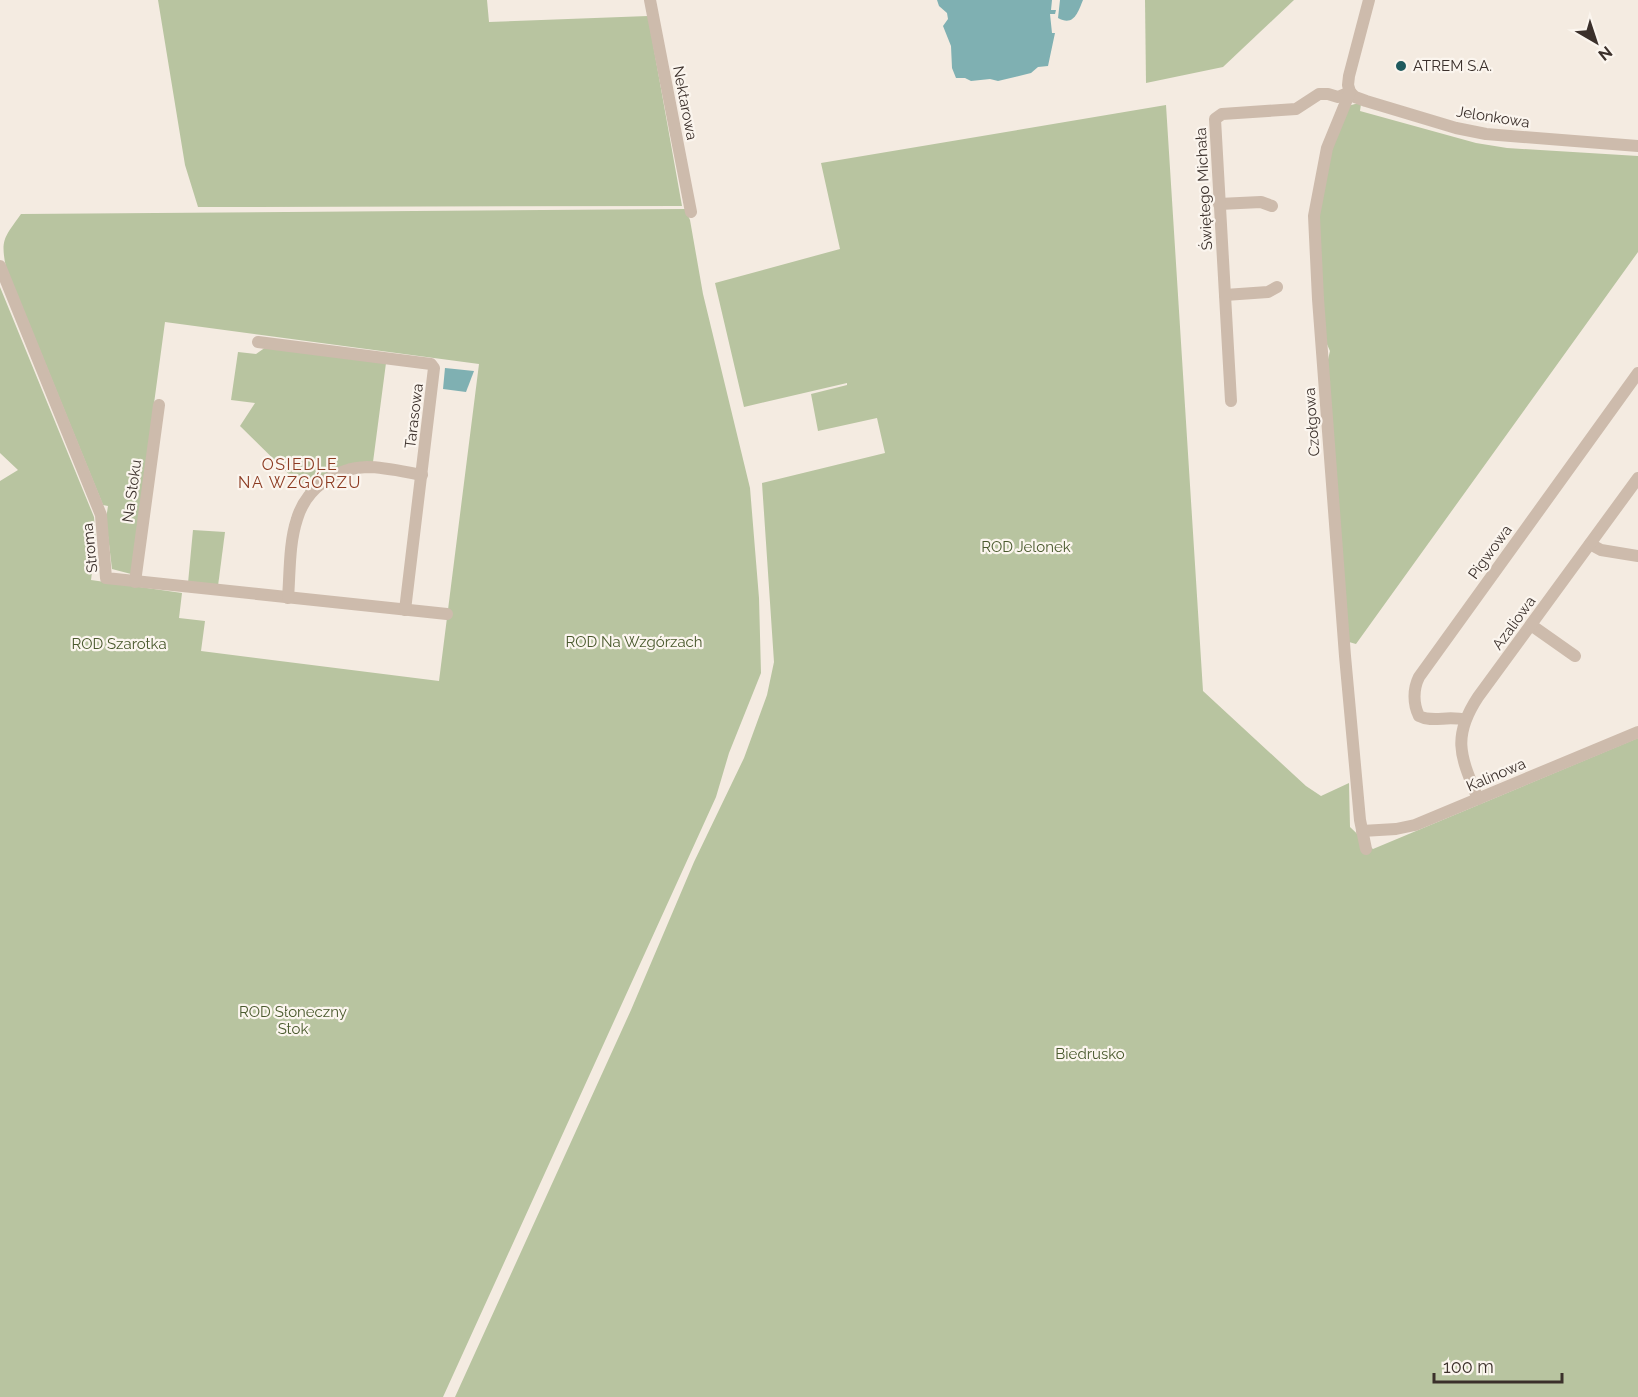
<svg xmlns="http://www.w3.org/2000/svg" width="1638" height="1397" font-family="Raleway,sans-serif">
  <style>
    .green { fill: #b8c4a0 }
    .water { fill: #7fb0b2 }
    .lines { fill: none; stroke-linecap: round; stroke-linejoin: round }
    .minor { stroke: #cdbbac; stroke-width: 12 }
    .poi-dot { fill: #1f5a5e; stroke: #fbf5ee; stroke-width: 2 }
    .labels { text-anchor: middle; stroke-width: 4.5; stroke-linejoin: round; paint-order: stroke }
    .poi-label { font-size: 15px; fill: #3b302b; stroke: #fbf5ee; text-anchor: start }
    .street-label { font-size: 15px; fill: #3b302b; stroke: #fbf5ee }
    .park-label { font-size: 15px; fill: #4a5a2e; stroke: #fbf5ee }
    .neighbourhood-label { font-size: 16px; letter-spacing: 1.5px; fill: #8c3b22; stroke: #fbf5ee }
  </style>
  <rect width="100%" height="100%" fill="#f4ebe1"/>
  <!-- green -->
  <g class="green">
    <path d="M158 0H487L489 22 648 16 682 206 198 207 185 165Z"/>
    <path d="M1145 0H1294L1223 67 1146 83Z"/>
    <path d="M1355 104H1361L1360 111 1476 143 1507 148 1638 156V252L1356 644 1349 642 1326 368 1330 351 1326 342 1318 217 1324 172 1348 106Z"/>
    <path d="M1166 105 1203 691 1306 786 1321 796 1349 783 1350 827 1373 849 1638 738V1397H455L631 1010 694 862 744 758 767 695 774 662 762 483 885 453 877 418 818 431 811 394 847 385V383L744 407 715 283 840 249 821 163Z"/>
    <path d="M685 209 690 220 703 294 750 488 759 598 761 673 729 753 716 797 443 1397H0V481L18 470 0 453V287L94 517 96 541 91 580 182 593 179 618 205 621 201 651 439 681 479 364 165 322 131 574 112 569 106 519 108 506 103 505 6 267C0 239 5 237 21 214Z"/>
    <path d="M266 347 386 363 373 462 306 491 240 426 255 403 231 400 238 352 256 354Z"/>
    <path d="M193 530 225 532 218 586 188 583Z"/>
  </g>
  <!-- water -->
  <g class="water">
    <path d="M937 0H1052L1051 10H1056L1055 14H1050L1052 33H1055L1048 66 1038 67 1031 73 998 81 990 79 971 81 965 78H956L952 68 951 46 943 26 948 19 947 13 939 6Z"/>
    <path d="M1060 0H1083C1078 12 1074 27 1058 18Z"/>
    <path d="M445 368 474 371 466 392 443 389Z"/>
  </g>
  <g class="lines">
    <!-- minor -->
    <g class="minor">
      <path d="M650 0 691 212"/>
      <path d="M1350 92 1355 97 1366 101 1456 128 1486 134 1638 146"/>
      <path d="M1219 204 1261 202 1272 206"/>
      <path d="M0 266 101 515 106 578 447 614"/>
      <path d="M1225 295 1268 292 1277 287"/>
      <path d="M258 342 431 364 434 368 405 610"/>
      <path d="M1231 401 1215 119 1222 114 1296 109 1319 94H1328L1338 97 1350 92"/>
      <path d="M1590 544 1601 550 1638 556"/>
      <path d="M135 582 159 405"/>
      <path d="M288 598C290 572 289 543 297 519 306 488 336 468 367 467 385 467 405 472 422 475"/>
      <path d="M1531 625 1575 656"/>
      <path d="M1465 720C1449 715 1432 723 1419 716 1413 704 1413 689 1419 677L1638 373"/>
      <path d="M1478 799C1461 757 1451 738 1478 697L1638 478"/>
      <path d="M1362 831 1396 829 1415 825 1638 732"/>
      <path d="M1366 849 1360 820 1345 656 1318 299 1314 216 1327 148 1350 92 1348 85 1349 76 1369 0"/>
    </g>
  </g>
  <!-- markers -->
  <circle class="poi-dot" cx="1401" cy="66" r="6"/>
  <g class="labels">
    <!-- poi labels -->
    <g class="poi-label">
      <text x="1413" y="71">ATREM S.A.</text>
    </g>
    <!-- street labels -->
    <g class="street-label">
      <text transform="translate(685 103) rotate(79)" y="5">Nektarowa</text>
      <text transform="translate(1493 117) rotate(9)" y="5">Jelonkowa</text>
      <text transform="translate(1204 189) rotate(-93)" y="5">Świętego Michała</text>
      <text transform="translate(414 416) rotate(-83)" y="5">Tarasowa</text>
      <text transform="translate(1312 422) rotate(-94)" y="5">Czołgowa</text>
      <text transform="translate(132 491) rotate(-82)" y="5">Na Stoku</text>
      <text transform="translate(90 548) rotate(-96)" y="5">Stroma</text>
      <text transform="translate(1490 552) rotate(-54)" y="5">Pigwowa</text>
      <text transform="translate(1514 623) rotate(-54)" y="5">Azaliowa</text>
      <text transform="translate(1496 775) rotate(-23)" y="5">Kalinowa</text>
    </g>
    <!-- park labels -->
    <g class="park-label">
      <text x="1026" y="552">ROD Jelonek</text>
      <text x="634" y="647">ROD Na Wzgórzach</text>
      <text x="119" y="649">ROD Szarotka</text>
      <text x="293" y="1017">ROD Słoneczny<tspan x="293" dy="17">Stok</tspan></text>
      <text x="1090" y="1059">Biedrusko</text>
    </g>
    <!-- neighbourhood labels -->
    <g class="neighbourhood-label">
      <text x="300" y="470">OSIEDLE<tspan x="300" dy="18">NA WZGÓRZU</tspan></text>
    </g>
  </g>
  <!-- north arrow -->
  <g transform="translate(1596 42) rotate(141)" stroke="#fbf5ee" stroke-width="4.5" paint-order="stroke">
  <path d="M0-4.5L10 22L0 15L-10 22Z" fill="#3b302b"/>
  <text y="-9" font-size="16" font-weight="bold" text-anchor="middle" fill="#3b302b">N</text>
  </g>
  <!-- scale -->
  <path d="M1434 1373v9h128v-9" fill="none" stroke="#3b302b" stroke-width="3"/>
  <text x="1443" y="1373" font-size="18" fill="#3b302b" stroke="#fbf5ee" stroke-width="4.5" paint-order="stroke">100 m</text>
</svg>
